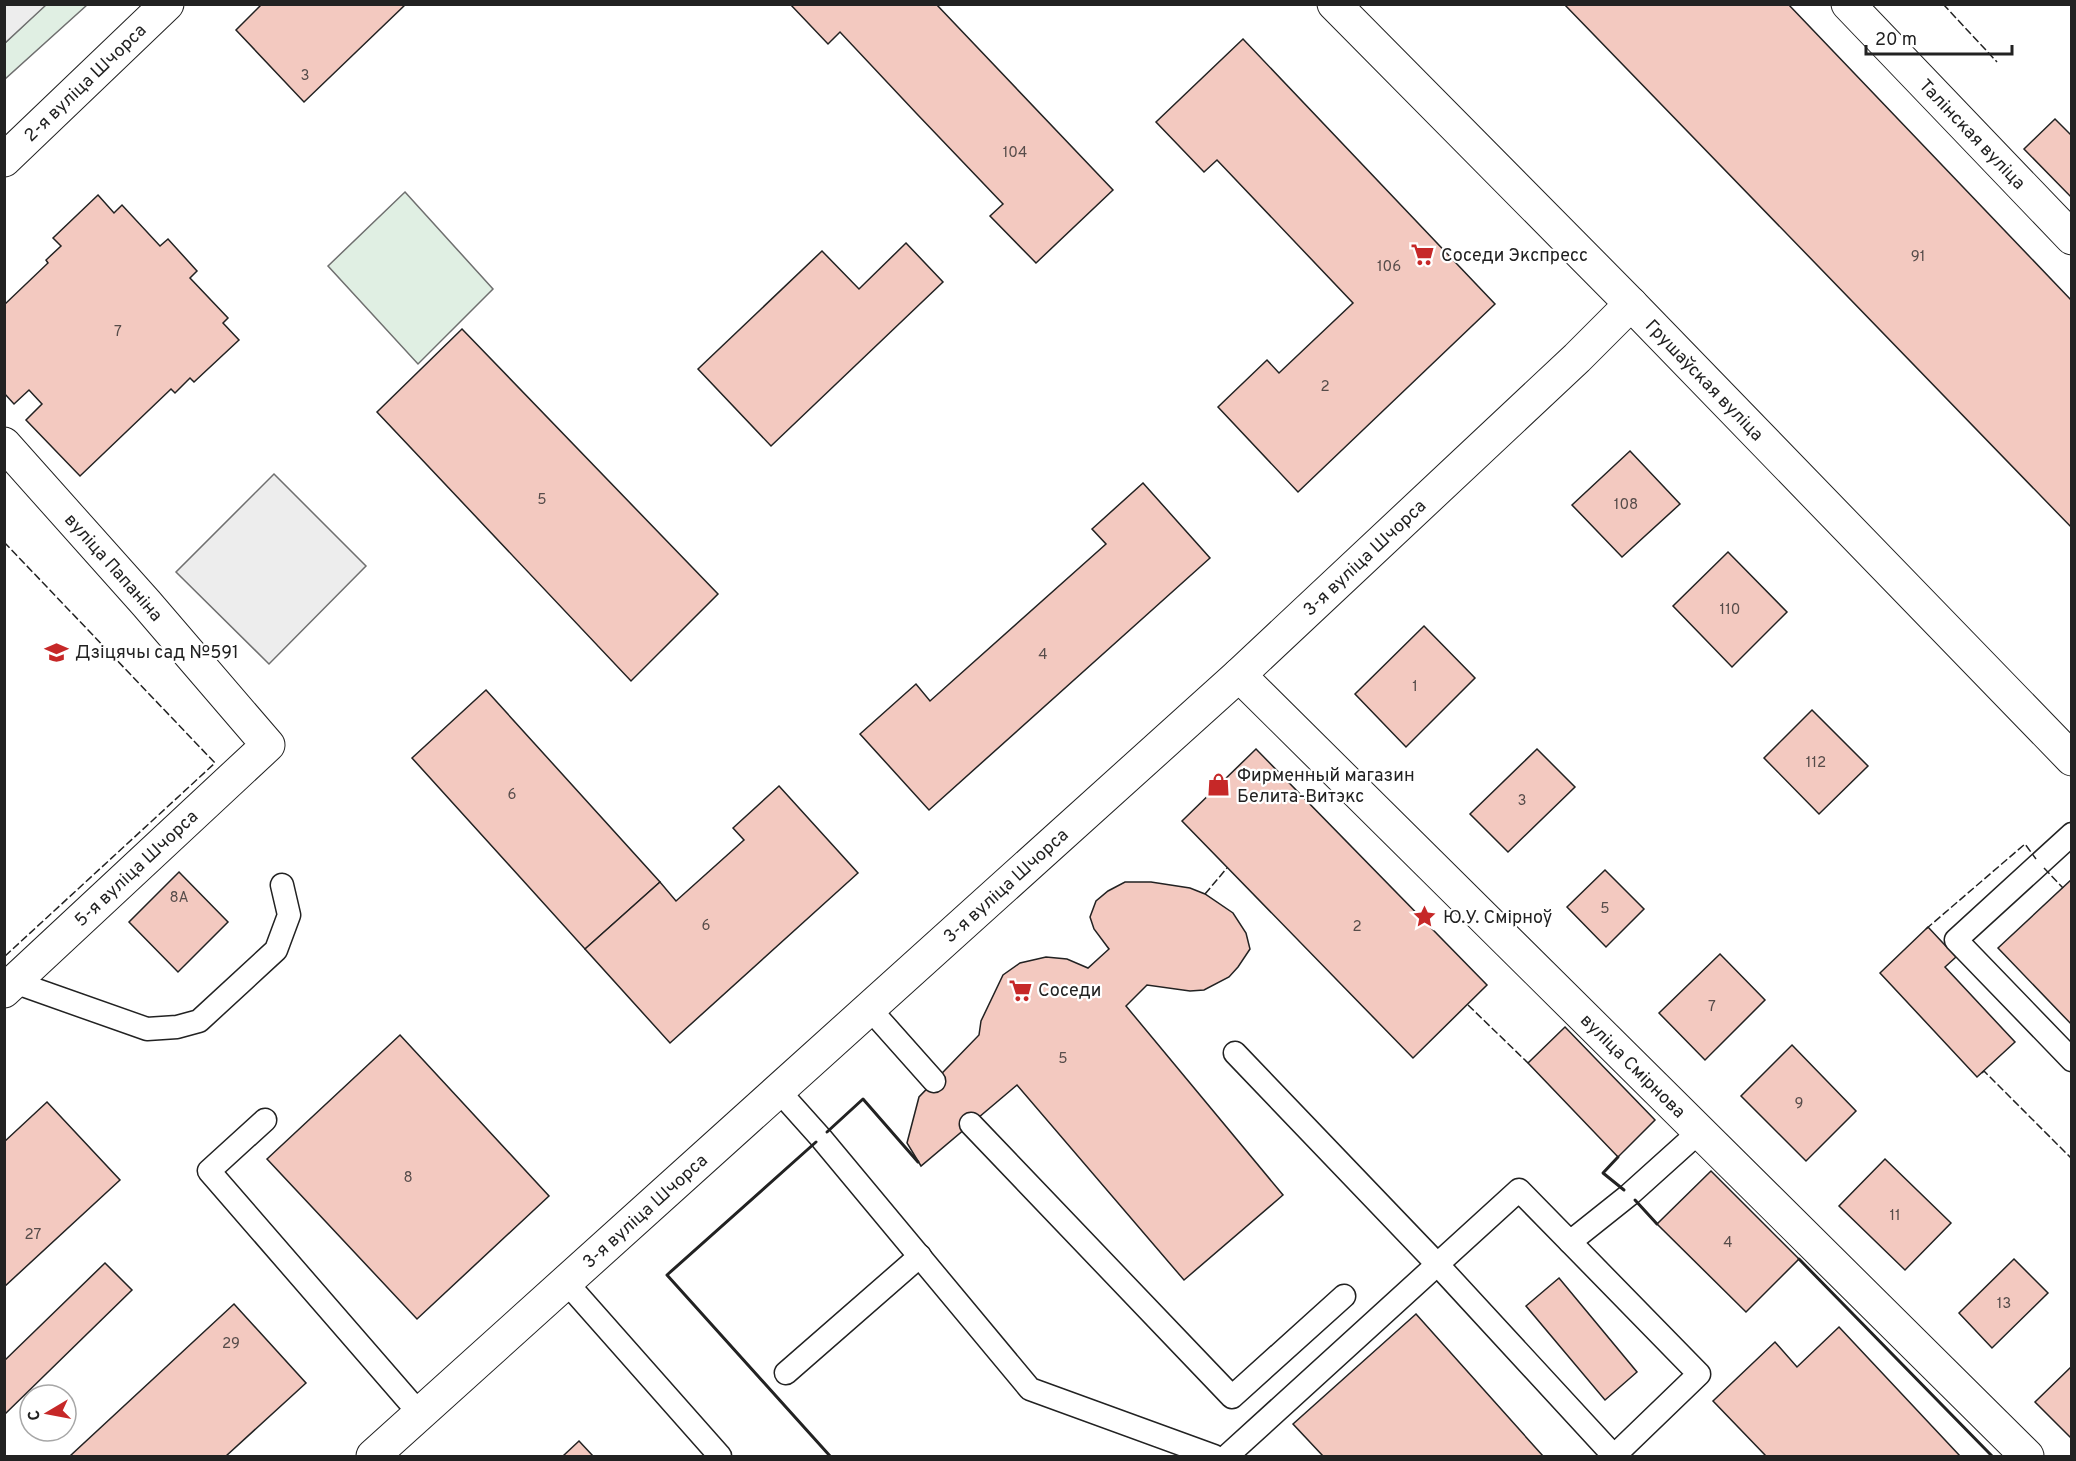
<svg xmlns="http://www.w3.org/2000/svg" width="2076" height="1461" font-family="Overpass,sans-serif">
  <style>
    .green { fill: #e0efe3; stroke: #6f6f6f; stroke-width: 1.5 }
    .parking { fill: #ededed; stroke: #6f6f6f; stroke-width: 1.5 }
    .building { fill: #f3c9c0; stroke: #222; stroke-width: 1.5 }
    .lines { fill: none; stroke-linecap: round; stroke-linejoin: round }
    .lane-casing { stroke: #222; stroke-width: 25 }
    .street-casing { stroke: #222; stroke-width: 35 }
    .lane { stroke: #fff; stroke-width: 22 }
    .street { stroke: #fff; stroke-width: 33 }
    .fence { stroke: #222; stroke-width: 1.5; stroke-dasharray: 8 3; stroke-linecap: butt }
    .wall { stroke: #222; stroke-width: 3 }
    .labels { text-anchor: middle; stroke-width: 4.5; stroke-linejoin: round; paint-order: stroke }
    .number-label { font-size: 15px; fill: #564c4a }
    .street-label { font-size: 18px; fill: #222; stroke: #fff }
    .poi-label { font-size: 18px; fill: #222; stroke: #fff; text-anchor: start }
  </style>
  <rect width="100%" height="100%" fill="#fff"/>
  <!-- green -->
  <g class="green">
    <path d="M46 4 87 5 5 79V43Z"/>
    <path d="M405 192 493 289 418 364 328 266Z"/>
  </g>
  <!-- parking -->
  <g class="parking">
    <path d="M5 4H46V5L5 43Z"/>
    <path d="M274 474 366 566 269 664 176 572Z"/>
  </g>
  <!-- building -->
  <g class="building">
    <path d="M262 4H406L304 102 236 30Z"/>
    <path d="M790 4H936L1113 190 1036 263 990 216 1003 204 917 114 840 32 828 44Z"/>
    <path d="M1564 4H1788L2072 301V528Z"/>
    <path d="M1243 39 1495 304 1298 492 1218 407 1267 360 1279 373 1353 303 1217 160 1204 172 1156 122Z"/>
    <path d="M2055 119 2072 136V198L2024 149Z"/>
    <path d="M98 195 114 213 122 205 160 246 168 239 197 271 190 278 228 318 223 323 239 340 194 382 190 378 175 393 171 389 80 476 26 420 42 404 29 390 14 404 4 393V305L48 263 46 260 61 246 53 238Z"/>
    <path d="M906 243 943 282 771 446 698 369 822 251 859 289Z"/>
    <path d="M462 329 718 594 631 681 377 412Z"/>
    <path d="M1630 451 1680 504 1622 557 1572 505Z"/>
    <path d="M1143 483 1210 558 929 810 860 734 916 684 930 701 1106 544 1092 529Z"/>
    <path d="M1728 552 1787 612 1732 667 1673 606Z"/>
    <path d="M1424 626 1475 678 1406 747 1355 694Z"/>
    <path d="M486 690 660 882 585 949 412 758Z"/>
    <path d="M1812 710 1868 766 1819 814 1764 758Z"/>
    <path d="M1256 749 1487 985 1413 1058 1182 821Z"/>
    <path d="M1537 749 1575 787 1508 852 1470 814Z"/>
    <path d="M779 786 858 873 670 1043 585 949 660 882 676 901 744 840 733 828Z"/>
    <path d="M1605 870 1644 909 1606 947 1567 907Z"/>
    <path d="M179 872 228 922 178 972 129 922Z"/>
    <path d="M2072 879V1025L1998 948Z"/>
    <path d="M1125 882H1151L1190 888 1205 894 1233 913 1246 933 1250 949 1238 967 1229 977 1204 990 1190 991 1147 985 1126 1006 1283 1195 1184 1280 1017 1085 921 1166 907 1143 919 1097 979 1035 981 1021 1003 975 1020 963 1046 957 1067 959 1088 968 1109 949 1094 929 1090 917 1096 901 1108 891Z"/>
    <path d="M1928 927 1956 957 1945 967 2015 1042 1977 1077 1880 973Z"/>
    <path d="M1720 954 1765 1000 1705 1060 1659 1013Z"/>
    <path d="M1565 1027 1655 1120 1618 1157 1528 1063Z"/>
    <path d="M400 1035 549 1196 417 1319 267 1159Z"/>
    <path d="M1792 1045 1856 1111 1806 1161 1741 1096Z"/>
    <path d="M47 1102 120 1180 4 1287V1142Z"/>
    <path d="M1885 1159 1951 1223 1905 1270 1839 1206Z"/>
    <path d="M1711 1171 1799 1259 1746 1312 1657 1224Z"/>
    <path d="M2014 1259 2048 1293 1992 1348 1959 1313Z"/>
    <path d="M105 1263 132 1290 4 1415V1361Z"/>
    <path d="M1559 1278 1637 1372 1605 1400 1526 1306Z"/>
    <path d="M234 1304 306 1383 226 1456H70Z"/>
    <path d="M1416 1314 1543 1456H1323L1293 1424Z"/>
    <path d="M1839 1327 1960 1456H1766L1713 1401 1775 1342 1797 1367Z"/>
    <path d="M2072 1366V1439L2035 1402Z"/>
    <path d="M579 1441 593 1456H563Z"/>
  </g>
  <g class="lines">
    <defs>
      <g id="lane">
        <path d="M2072 834 1956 940 2072 1060"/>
        <path d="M14 982 147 1029 177 1027 199 1021 276 950 289 915 282 885"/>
        <path d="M869 1008 934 1081"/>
        <path d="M1235 1053 1438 1265 1614 1456 1699 1374 1570 1242"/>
        <path d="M778 1090 821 1138 1030 1389 1214 1456"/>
        <path d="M265 1120 209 1171 420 1414"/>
        <path d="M971 1124 1232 1397 1344 1296"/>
        <path d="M566 1282 720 1456"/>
        <path d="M786 1373 920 1256"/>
        <path d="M1227 1456 1519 1190 1570 1242 1629 1195 1699 1132"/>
      </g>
      <g id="street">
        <path id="s1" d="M1334 4 1631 304 2072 759"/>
        <path id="s2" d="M1848 4 2072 238"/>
        <path id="s3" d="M4 160 167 4"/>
        <path id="s4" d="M4 444 146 603 268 745 4 991"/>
        <path id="s5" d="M1239 675 2027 1456"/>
        <path id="s6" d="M373 1456 1239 675 1577 358 1631 304"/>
      </g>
    </defs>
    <!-- lane casing -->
    <use href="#lane" class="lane-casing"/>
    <!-- street casing -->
    <use href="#street" class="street-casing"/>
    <!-- lane -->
    <use href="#lane" class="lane"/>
    <!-- street -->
    <use href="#street" class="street"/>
    <!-- fence -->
    <g class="fence">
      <path d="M1943 4 1997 62"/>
      <path d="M4 542 215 763 4 957"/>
      <path d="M2044 868 2063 888"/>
      <path d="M1205 894 1227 868"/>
      <path d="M1926 929 2025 844 2036 859"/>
      <path d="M1468 1005 1528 1063"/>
      <path d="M1982 1073 1984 1071 2072 1159"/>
    </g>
    <!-- wall -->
    <g class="wall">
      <path d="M827 1132 863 1099 918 1162"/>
      <path d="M816 1142 667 1275 830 1456"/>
      <path d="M1618 1157 1603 1173 1624 1190"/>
      <path d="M1635 1200 1657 1224"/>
      <path d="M1799 1259 1992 1456"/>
    </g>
  </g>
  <!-- icons -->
  <defs>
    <symbol id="supermarket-bare" viewBox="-9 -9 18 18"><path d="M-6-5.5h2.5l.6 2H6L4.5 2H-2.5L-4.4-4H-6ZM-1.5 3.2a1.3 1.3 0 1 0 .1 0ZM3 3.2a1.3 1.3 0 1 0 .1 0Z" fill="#c62828" stroke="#fff" stroke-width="2.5" paint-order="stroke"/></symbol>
    <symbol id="school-bare" viewBox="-9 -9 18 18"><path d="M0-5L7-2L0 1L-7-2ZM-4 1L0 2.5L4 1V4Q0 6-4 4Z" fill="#c62828" stroke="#fff" stroke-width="2.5" paint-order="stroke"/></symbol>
    <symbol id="shop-bare" viewBox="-9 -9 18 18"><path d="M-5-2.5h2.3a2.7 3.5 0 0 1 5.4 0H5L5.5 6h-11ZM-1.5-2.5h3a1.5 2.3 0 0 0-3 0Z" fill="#c62828" stroke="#fff" stroke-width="2.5" paint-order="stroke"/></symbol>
    <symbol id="sight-bare" viewBox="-9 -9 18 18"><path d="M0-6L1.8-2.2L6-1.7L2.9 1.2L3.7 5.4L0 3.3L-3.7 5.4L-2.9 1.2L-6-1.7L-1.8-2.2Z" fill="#c62828" stroke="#fff" stroke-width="2.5" paint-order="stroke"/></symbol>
  </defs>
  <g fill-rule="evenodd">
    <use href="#supermarket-bare" x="1406" y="238" width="33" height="33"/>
    <use href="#school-bare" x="40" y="636" width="33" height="33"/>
    <use href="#shop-bare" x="1202" y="768" width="33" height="33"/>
    <use href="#sight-bare" x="1408" y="900" width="33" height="33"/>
    <use href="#supermarket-bare" x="1004" y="974" width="33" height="33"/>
  </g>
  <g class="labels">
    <!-- number labels -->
    <g class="number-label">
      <text x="305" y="80">3</text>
      <text x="1015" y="157">104</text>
      <text x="1918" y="261">91</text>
      <text x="1389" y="271">106</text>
      <text x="118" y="336">7</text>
      <text x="1325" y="391">2</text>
      <text x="542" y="504">5</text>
      <text x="1626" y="509">108</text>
      <text x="1730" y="614">110</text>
      <text x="1043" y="659">4</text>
      <text x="1415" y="691">1</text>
      <text x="1816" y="767">112</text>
      <text x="512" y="799">6</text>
      <text x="1522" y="805">3</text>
      <text x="179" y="902">8А</text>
      <text x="1605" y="913">5</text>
      <text x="706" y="930">6</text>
      <text x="1357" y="931">2</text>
      <text x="1712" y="1011">7</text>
      <text x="1063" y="1063">5</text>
      <text x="1799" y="1108">9</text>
      <text x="408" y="1182">8</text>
      <text x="1895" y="1220">11</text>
      <text x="33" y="1239">27</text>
      <text x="1728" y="1247">4</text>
      <text x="2004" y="1308">13</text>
      <text x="231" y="1348">29</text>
    </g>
    <!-- street labels -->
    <g class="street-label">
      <text dy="6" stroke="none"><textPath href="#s3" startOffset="112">2-я вуліца Шчорса</textPath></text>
      <text dy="6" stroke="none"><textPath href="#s2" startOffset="180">Талінская вуліца</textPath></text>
      <text dy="6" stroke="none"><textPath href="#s1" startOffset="528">Грушаўская вуліца</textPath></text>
      <text dy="6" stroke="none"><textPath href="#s6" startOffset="1338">3-я вуліца Шчорса</textPath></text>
      <text dy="6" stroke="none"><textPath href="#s4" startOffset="165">вуліца Папаніна</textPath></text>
      <text transform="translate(136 868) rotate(-43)" y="6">5-я вуліца Шчорса</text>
      <text dy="6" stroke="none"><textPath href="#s6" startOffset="852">3-я вуліца Шчорса</textPath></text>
      <text dy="6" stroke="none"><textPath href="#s5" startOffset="555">вуліца Смірнова</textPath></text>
      <text dy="6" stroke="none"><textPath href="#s6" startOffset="366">3-я вуліца Шчорса</textPath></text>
    </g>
    <!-- poi labels -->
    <g class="poi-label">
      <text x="1441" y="261">Соседи Экспресс</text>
      <text x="75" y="658">Дзіцячы сад №591</text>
      <text x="1237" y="781">Фирменный магазин<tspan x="1237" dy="21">Белита-Витэкс</tspan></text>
      <text x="1443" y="923">Ю.У. Смірноў</text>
      <text x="1038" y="996">Соседи</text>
    </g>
  </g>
  <!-- border -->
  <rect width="2076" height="1461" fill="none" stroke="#222222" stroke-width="12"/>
  <!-- north arrow -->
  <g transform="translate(48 1413) rotate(260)"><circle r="28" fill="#ffffff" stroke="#a7a7a7" stroke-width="1.5"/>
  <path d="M0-4.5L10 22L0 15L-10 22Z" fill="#c62828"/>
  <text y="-9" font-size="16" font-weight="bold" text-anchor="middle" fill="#222222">С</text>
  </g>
  <!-- scale -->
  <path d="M1866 45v9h146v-9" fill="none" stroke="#222222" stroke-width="3"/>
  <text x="1875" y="45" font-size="18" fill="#222222" stroke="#ffffff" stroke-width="4.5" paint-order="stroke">20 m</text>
</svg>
